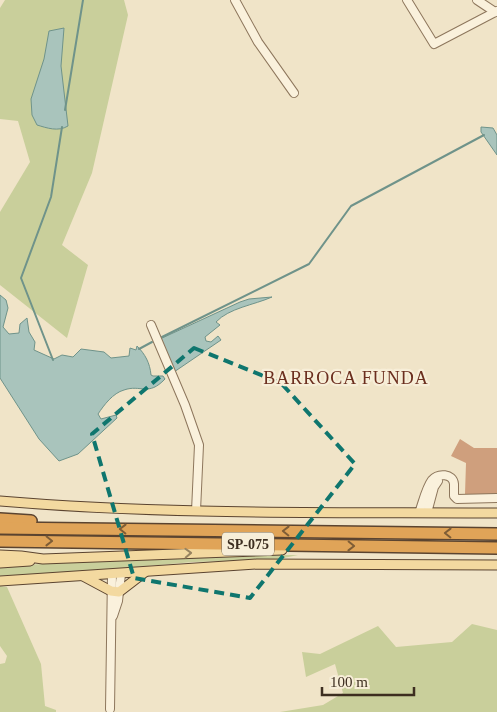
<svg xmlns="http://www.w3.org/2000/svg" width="497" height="712" font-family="Georgia,serif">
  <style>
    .green { fill: #c9cf9b }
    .water { fill: #a9c4bc; stroke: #6f938a }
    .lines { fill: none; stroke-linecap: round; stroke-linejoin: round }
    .stream { stroke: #6f938a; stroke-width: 2 }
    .building { fill: #cf9f7d }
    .minor-casing { stroke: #8d765c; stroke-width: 10 }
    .major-casing { stroke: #5b4430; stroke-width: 11 }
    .highway-casing { stroke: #5b4430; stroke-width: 14 }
    .minor { stroke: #faf1dc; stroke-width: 8 }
    .major { stroke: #f3d9a0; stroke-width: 9 }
    .highway { stroke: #e0a458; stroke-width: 11 }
    .oneway { stroke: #7e5d36 }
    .oneway2 { stroke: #988460 }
    .marked { fill: none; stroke: #0f766e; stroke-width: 4; stroke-dasharray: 10 6; stroke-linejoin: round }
    .labels { text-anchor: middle; stroke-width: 4.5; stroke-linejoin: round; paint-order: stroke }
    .shield { fill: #f7eed8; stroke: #756857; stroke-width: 1 }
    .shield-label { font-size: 14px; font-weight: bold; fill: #3d2e20 }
    .quarter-label { font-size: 18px; letter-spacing: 1px; fill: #6b2e1e; stroke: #f7eed8 }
  </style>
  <rect width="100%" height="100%" fill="#f0e4c8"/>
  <!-- green -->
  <g class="green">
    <path d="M5 0H124L128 15 92 173 62 245 88 265 67 338 0 285V212L30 162 18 121 0 119V8Z"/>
    <path d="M231 555H298L274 560 193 562 79 572 0 576V566Z"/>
    <path d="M0 586 7 587 41 664 45 706 56 710V712H0V664L5 663 7 656 0 646Z"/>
    <path d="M472 624 497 630V712H280L323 705 343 693 335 664 306 677 302 652 320 654 378 626 396 647 452 642Z"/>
  </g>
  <!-- water -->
  <g class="water">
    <path d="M64 28 61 66 68 126C58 132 47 128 37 125L32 115 31 99 44 59 49 31Z"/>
    <path d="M481 127 493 128 497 135V155L481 132Z"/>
    <path d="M0 295 6 300 8 308 3 327 9 334 19 333 20 324 27 318 29 332 35 342 34 350 54 359 62 355 73 357 81 349 104 352 111 358 129 356 130 348 136 350 137 346C145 354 150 363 151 375L153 376H163L165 379C148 397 141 384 124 390 113 393 104 405 98 414L101 419 116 415 117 418 78 454 59 461 39 439 0 378Z"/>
    <path d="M272 297C254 305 229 308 216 322L220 325 205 337 206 341 211 342 218 336 221 340 174 372 160 339 240 302 249 299Z"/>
  </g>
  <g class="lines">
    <!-- stream -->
    <g class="stream">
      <path d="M65 110 83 0"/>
      <path d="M162 337 309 264 351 206 484 135"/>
      <path d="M139 349 152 342"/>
      <path d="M53 360 21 278 51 197 62 127"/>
    </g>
  </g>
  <!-- building -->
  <path class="building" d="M460 439 474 448H497V494H465L466 463 451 456Z"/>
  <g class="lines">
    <defs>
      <g id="minor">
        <path d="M235 0 258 42 294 93"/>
        <path d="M407 0 434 44 497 11"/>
        <path d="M477 0 495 12"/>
        <path d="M151 325 185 405 199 445 196 511"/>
        <path d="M419 513C423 502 426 488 432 480 438 473 453 473 454 484 454 487 454 492 454 496L457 499 497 498"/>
        <path d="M427 513 434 487 438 481"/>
        <path d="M113 616 118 601 121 574"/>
        <path d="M110 709 112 574"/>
      </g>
      <g id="major">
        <path d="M0 501C166 515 331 512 497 513"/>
        <path d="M0 555 21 556 43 559 282 550"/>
        <path d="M0 563 30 561"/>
        <path d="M83 576 111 591 119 592 145 572"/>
        <path d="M0 581 257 564 497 565"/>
      </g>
      <g id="highway">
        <path d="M0 519 31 521"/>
        <path d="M0 528 497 534"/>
        <path d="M0 541 497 548"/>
      </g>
    </defs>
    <!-- minor casing -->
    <use href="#minor" class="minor-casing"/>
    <!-- major casing -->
    <use href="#major" class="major-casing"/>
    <!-- highway casing -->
    <use href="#highway" class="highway-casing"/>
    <!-- minor -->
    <use href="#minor" class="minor"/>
    <!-- major -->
    <use href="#major" class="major"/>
    <!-- highway -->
    <use href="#highway" class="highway"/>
  </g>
  <!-- one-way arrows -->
  <defs><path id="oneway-chevron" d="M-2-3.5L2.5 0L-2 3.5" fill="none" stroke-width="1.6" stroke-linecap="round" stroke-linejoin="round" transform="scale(1.25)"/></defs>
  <g class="oneway">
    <use href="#oneway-chevron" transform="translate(123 529) rotate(-179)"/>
    <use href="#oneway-chevron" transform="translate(286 531) rotate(-179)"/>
    <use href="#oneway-chevron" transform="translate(448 533) rotate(-179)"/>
    <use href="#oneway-chevron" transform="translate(49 541) rotate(1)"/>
    <use href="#oneway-chevron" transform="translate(351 546) rotate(1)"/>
  </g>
  <use class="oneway2" href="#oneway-chevron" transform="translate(188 553) rotate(-2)"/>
  <!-- marked area -->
  <path class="marked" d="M194 348 281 383 355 464 250 598 134 578 92 434Z"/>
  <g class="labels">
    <!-- shield labels -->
    <rect class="shield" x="222" y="532.5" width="52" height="23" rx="4"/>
    <g class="shield-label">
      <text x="248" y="549">SP-075</text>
    </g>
    <!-- quarter labels -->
    <g class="quarter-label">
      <text x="346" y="384">BARROCA FUNDA</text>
    </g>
  </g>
  <!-- scale -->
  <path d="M322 687v8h92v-8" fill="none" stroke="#3d2e20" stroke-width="2.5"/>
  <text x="330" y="687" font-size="15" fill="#3d2e20" stroke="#f7eed8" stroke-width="4" paint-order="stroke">100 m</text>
</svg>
